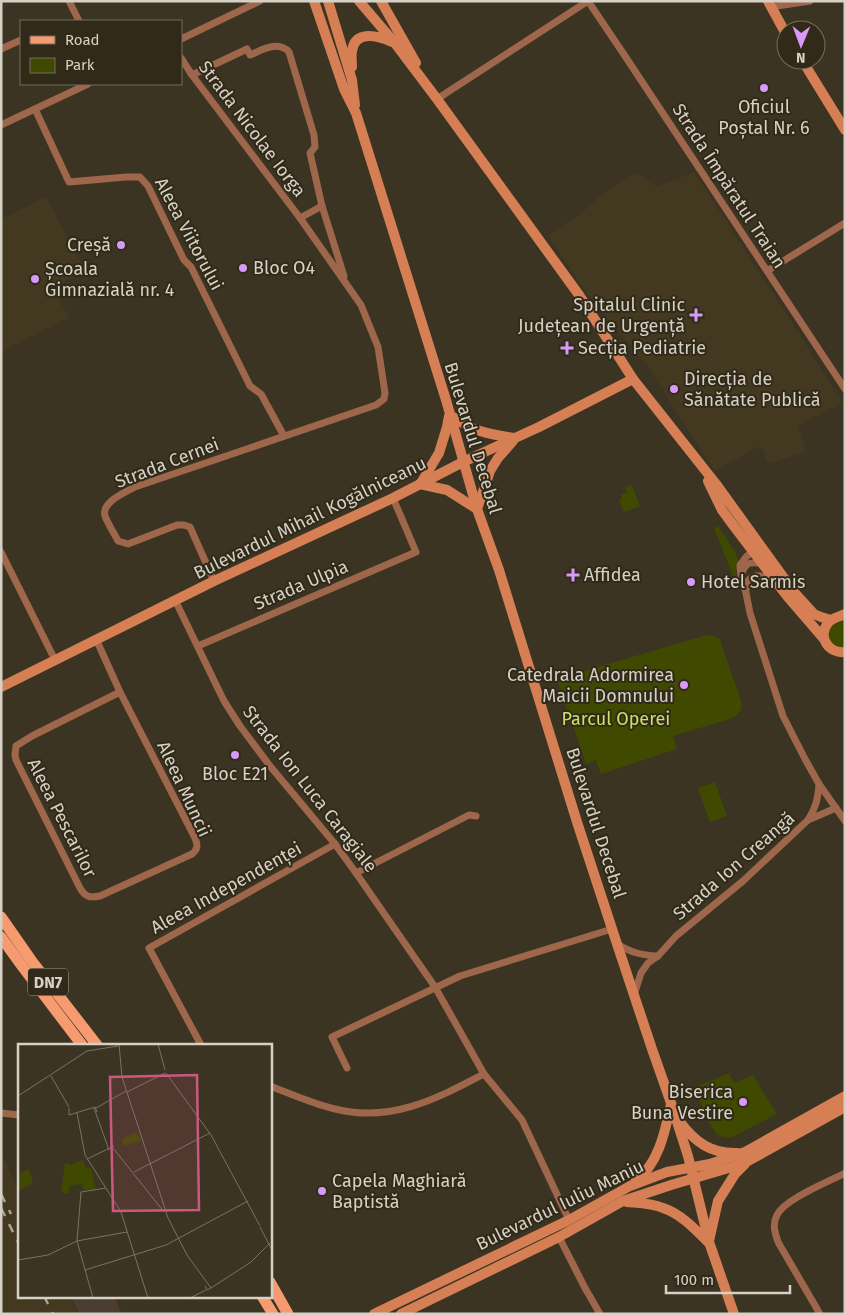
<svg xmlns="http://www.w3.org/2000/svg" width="846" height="1315" font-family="'Fira Sans',sans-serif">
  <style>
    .commercial { fill: #4b3d2f }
    .built { fill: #433921 }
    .green { fill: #3f4900 }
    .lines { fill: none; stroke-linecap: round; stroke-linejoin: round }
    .street { stroke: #9e664b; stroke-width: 7 }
    .secondary { stroke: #d77f54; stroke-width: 10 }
    .primary { stroke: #f69a6f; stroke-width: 11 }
    .rail { stroke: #aaa498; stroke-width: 2.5; stroke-dasharray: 9 9; stroke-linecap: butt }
    .poi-dot { fill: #d89af8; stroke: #312a19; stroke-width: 2 }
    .labels { text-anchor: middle; stroke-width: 4; stroke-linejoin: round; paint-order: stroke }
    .shield { fill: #312a19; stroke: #a49f92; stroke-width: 1 }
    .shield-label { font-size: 16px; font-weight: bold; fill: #d5d1c6 }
    .poi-label { font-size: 18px; fill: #d5d1c6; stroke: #312a19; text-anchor: start }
    .street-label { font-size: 18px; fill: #d5d1c6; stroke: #312a19 }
    .park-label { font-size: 18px; fill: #c9e063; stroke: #312a19 }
    .inset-road { fill: none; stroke: #797364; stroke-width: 1 }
    .view { fill: #c95980; fill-opacity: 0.15; stroke: #c95980; stroke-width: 2.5 }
    .inset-edge { fill: none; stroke: #d5d1c6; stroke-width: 2.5 }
  </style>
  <rect width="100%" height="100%" fill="#3c3423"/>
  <!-- commercial -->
  <path class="commercial" d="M71 1296H114L122 1314H79Z"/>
  <!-- built -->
  <g class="built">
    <path d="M694 172 800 335 842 403 798 426 806 451 769 464 760 446 715 471 647 366 588 295 548 236 596 202 594 199 636 173 657 187Z"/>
    <path d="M46 197 85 271 53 287 69 318 1 352V219Z"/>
    <path d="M1 1152 19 1191V1296H70L78 1314H1Z"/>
  </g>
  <!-- green -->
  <g class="green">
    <path d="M632 485 640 506 624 512 619 500 622 498 621 495 627 492 625 487Z"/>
    <path d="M718 526 736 553 738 561 735 581 714 528Z"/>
    <path d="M842 620 845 621V648L830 644C826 626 825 628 842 620Z"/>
    <path d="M707 635 715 636 720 640 741 701C743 709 740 714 733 718L673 736 677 749 601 774 596 760 586 764 557 679Z"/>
    <path d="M715 782 727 816 710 822 698 788Z"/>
    <path d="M729 1073 734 1083 753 1075 777 1114 734 1136C728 1138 723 1138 718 1135 711 1131 698 1097 694 1088Z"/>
  </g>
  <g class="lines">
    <!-- street -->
    <g class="street">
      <path d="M69 1 79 21"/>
      <path d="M588 1 625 56 845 389"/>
      <path d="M770 7 810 1"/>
      <path d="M181 39 260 1"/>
      <path d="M1 49 21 40"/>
      <path d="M181 58 192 75 300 218 361 305 378 347 385 393 384 399 376 405 135 487C126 492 101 502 105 516 108 524 114 533 118 541L128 544 177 525H184L190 527 214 581"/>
      <path d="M192 75 247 49 250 55C262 50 278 40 289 52L314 135 315 147 310 153 322 206 344 276"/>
      <path d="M437 99 588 1"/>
      <path d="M35 109 69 182 126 177H140L148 186 184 260 191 267 250 386 261 394 284 436"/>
      <path d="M1 125 88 84"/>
      <path d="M300 218 322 206"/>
      <path d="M767 271 845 223"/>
      <path d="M753 551 746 557 740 565 741 578 746 593 750 613 783 716 805 759 819 784 845 821"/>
      <path d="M1 552 55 660"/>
      <path d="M742 573C746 561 752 562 763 564"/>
      <path d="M746 590 747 582C755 571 764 577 774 581"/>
      <path d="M175 600 224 701 240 726 270 766 335 844 356 873 435 987 484 1074 522 1120 569 1220"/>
      <path d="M96 639 120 692 195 838C198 845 198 849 192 854L100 896C90 898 85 897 80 888L16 760 15 755 16 746 32 736 120 692"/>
      <path d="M198 646 416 552 393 498"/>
      <path d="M808 820C816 808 818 798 819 784"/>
      <path d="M356 873 469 815 476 816"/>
      <path d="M617 944C632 953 641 955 658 956"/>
      <path d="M634 995 641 973 648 963 658 956 676 936 743 881 808 820 836 808"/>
      <path d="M201 1045 149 948 335 844"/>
      <path d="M347 1068 332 1037 460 976 612 929"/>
      <path d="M270 1086C291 1094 313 1104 335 1109 391 1123 436 1099 484 1074"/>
      <path d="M1 1113 19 1115"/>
      <path d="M559 1237 585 1288 600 1314"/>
      <path d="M820 1314 778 1242C775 1233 772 1224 777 1215 785 1199 828 1182 845 1173"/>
    </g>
    <!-- secondary -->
    <g class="secondary">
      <path d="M314 1 344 89 356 113 446 400 477 509 499 570 577 822 617 944 652 1049 671 1103 688 1156 709 1242 734 1314"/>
      <path d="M328 1 352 80 355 105"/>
      <path d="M359 1 394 42 437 99 579 295 633 379 716 484 794 592 814 614 821 617 831 620"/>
      <path d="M381 1 416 63"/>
      <path d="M768 1 786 34"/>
      <path d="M802 60 845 130"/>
      <path d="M352 67C352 62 351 56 352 51 355 29 379 36 392 42"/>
      <path d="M450 415C472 431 487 434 514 438"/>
      <path d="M708 481 722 510 733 525 787 596 824 639"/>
      <path d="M421 483 439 453 447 427 449 416"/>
      <path d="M420 484 447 490 477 509"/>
      <path d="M477 509 490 471 498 458 513 441"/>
      <path d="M845 614C839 617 832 618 828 623 817 637 829 654 845 652"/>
      <path d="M1 687 214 581 393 498 463 462 539 427 633 379"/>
      <path d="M680 1122C695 1142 711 1154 737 1153"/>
      <path d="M635 1182C659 1163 665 1132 671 1104"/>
      <path d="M627 1202C639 1203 652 1203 663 1208 681 1214 695 1229 708 1242"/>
      <path d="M709 1241 718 1201 735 1174 745 1164"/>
      <path d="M374 1314 569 1220 630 1186 667 1172 710 1164 745 1152 845 1096"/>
      <path d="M401 1314 559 1237 623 1201 671 1185 732 1167 750 1160 845 1107"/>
    </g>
    <!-- primary -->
    <g class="primary">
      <path d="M1 917 31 960 97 1045"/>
      <path d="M1 937 22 966 82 1045"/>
      <path d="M270 1282 288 1314"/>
      <path d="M262 1296 273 1314"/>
    </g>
    <!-- rail -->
    <g class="rail">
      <path d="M1 1194 11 1214"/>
      <path d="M1 1208 19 1244"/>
      <path d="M44 1296 53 1314"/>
    </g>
  </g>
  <!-- markers -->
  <g class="poi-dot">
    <circle cx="764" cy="88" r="5"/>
    <circle cx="121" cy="245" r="5"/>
    <circle cx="243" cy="268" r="5"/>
    <circle cx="35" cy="279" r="5"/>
    <path d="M693.5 307.5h5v5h5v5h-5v5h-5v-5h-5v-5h5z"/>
    <path d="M564.5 340.5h5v5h5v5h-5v5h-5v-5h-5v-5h5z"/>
    <circle cx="674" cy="389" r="5"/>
    <path d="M570.5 567.5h5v5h5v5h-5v5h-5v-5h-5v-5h5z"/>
    <circle cx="691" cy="582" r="5"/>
    <circle cx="684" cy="685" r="5"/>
    <circle cx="235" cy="755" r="5"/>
    <circle cx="743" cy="1102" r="5"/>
    <circle cx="322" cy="1191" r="5"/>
  </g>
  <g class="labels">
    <!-- shield labels -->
    <rect class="shield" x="28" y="968.5" width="40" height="27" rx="4"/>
    <g class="shield-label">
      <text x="48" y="988">DN7</text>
    </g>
    <!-- poi labels -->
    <g class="poi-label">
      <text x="764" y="113" text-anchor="middle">Oficiul<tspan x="764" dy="21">Poștal Nr. 6</tspan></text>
      <text x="111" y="251" text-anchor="end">Creșă</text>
      <text x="253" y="274">Bloc O4</text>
      <text x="45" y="275">Școala<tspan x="45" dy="21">Gimnazială nr. 4</tspan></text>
      <text x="685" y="311" text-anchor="end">Spitalul Clinic<tspan x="685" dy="21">Județean de Urgență</tspan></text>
      <text x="578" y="354">Secția Pediatrie</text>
      <text x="684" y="385">Direcția de<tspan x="684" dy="21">Sănătate Publică</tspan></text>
      <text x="584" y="581">Affidea</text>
      <text x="701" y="588">Hotel Sarmis</text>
      <text x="674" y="681" text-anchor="end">Catedrala Adormirea<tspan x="674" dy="21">Maicii Domnului</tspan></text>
      <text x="235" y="780" text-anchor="middle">Bloc E21</text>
      <text x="733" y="1098" text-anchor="end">Biserica<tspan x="733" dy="21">Buna Vestire</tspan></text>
      <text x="332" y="1187">Capela Maghiară<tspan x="332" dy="21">Baptistă</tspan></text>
    </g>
    <!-- street labels -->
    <g class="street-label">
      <text transform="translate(252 129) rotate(53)" y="6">Strada Nicolae Iorga</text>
      <text transform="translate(729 186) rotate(57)" y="6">Strada Împăratul Traian</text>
      <text transform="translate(189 234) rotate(62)" y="6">Aleea Viitorului</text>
      <text transform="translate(473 438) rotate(73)" y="6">Bulevardul Decebal</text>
      <text transform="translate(167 463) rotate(-21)" y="6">Strada Cernei</text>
      <text transform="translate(310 518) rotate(-26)" y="6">Bulevardul Mihail Kogălniceanu</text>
      <text transform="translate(301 585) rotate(-23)" y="6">Strada Ulpia</text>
      <text transform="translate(184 789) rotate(65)" y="6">Aleea Muncii</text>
      <text transform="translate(310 789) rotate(52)" y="6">Strada Ion Luca Caragiale</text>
      <text transform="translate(62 818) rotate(63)" y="6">Aleea Pescarilor</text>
      <text transform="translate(596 823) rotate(72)" y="6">Bulevardul Decebal</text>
      <text transform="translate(734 866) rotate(-41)" y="6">Strada Ion Creangă</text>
      <text transform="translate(226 888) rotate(-29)" y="6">Aleea Independenței</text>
      <text transform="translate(560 1205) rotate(-26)" y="6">Bulevardul Iuliu Maniu</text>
    </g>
    <!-- park labels -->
    <g class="park-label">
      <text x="616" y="725">Parcul Operei</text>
    </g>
  </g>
  <!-- overview -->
  <g transform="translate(18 1044)">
    <rect width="254" height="254" fill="#3c3423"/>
    <path d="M118 88 123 97 106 102 104 95ZM65 116 68 124H73L78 146H66L64 140 52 142 50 150 43 148 47 119 53 121ZM11 125 15 139 0 147V130Z" fill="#3f4900"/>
    <path class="inset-road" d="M101 0 104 33 150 174M140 0 147 26M148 29 193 91 242 182M33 32 51 63M109 48 147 29M0 52 69 7 100 2M51 64V71L77 63 79 68M76 64 91 106M78 64 108 47M59 69 67 111 103 168 130 254M95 104 146 168M69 115 96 102M116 128 192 89M88 144 63 148 59 197 109 188M150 174 169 211 193 244 189 246 187 242M242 183 254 206M0 216 30 211 59 197 75 254M67 226 148 201 230 157M193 244 233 218 252 199M172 254 188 246"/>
    <path class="view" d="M179 31 181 166 95 167 92 33Z"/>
    <rect width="254" height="254" class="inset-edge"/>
  </g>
  <!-- border -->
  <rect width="846" height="1315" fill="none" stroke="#d5d1c6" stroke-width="5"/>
  <!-- legend -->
  <rect x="20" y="20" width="162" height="65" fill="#312a19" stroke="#736d5e"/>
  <rect x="30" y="36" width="25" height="8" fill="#f69a6f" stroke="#736d5e"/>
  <text x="65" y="45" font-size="15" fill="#d5d1c6">Road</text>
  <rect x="30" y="58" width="25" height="15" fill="#3f4900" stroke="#736d5e"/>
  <text x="65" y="70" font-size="15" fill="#d5d1c6">Park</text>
  <!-- north arrow -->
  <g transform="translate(801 45) rotate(181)"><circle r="24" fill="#312a19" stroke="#736d5e"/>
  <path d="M0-4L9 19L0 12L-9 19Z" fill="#d89af8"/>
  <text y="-8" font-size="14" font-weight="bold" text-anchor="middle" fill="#d5d1c6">N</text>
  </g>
  <!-- scale -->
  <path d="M666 1285v8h124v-8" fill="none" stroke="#d5d1c6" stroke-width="2.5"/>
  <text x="674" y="1285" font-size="15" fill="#d5d1c6" stroke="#312a19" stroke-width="4" paint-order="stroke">100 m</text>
</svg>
